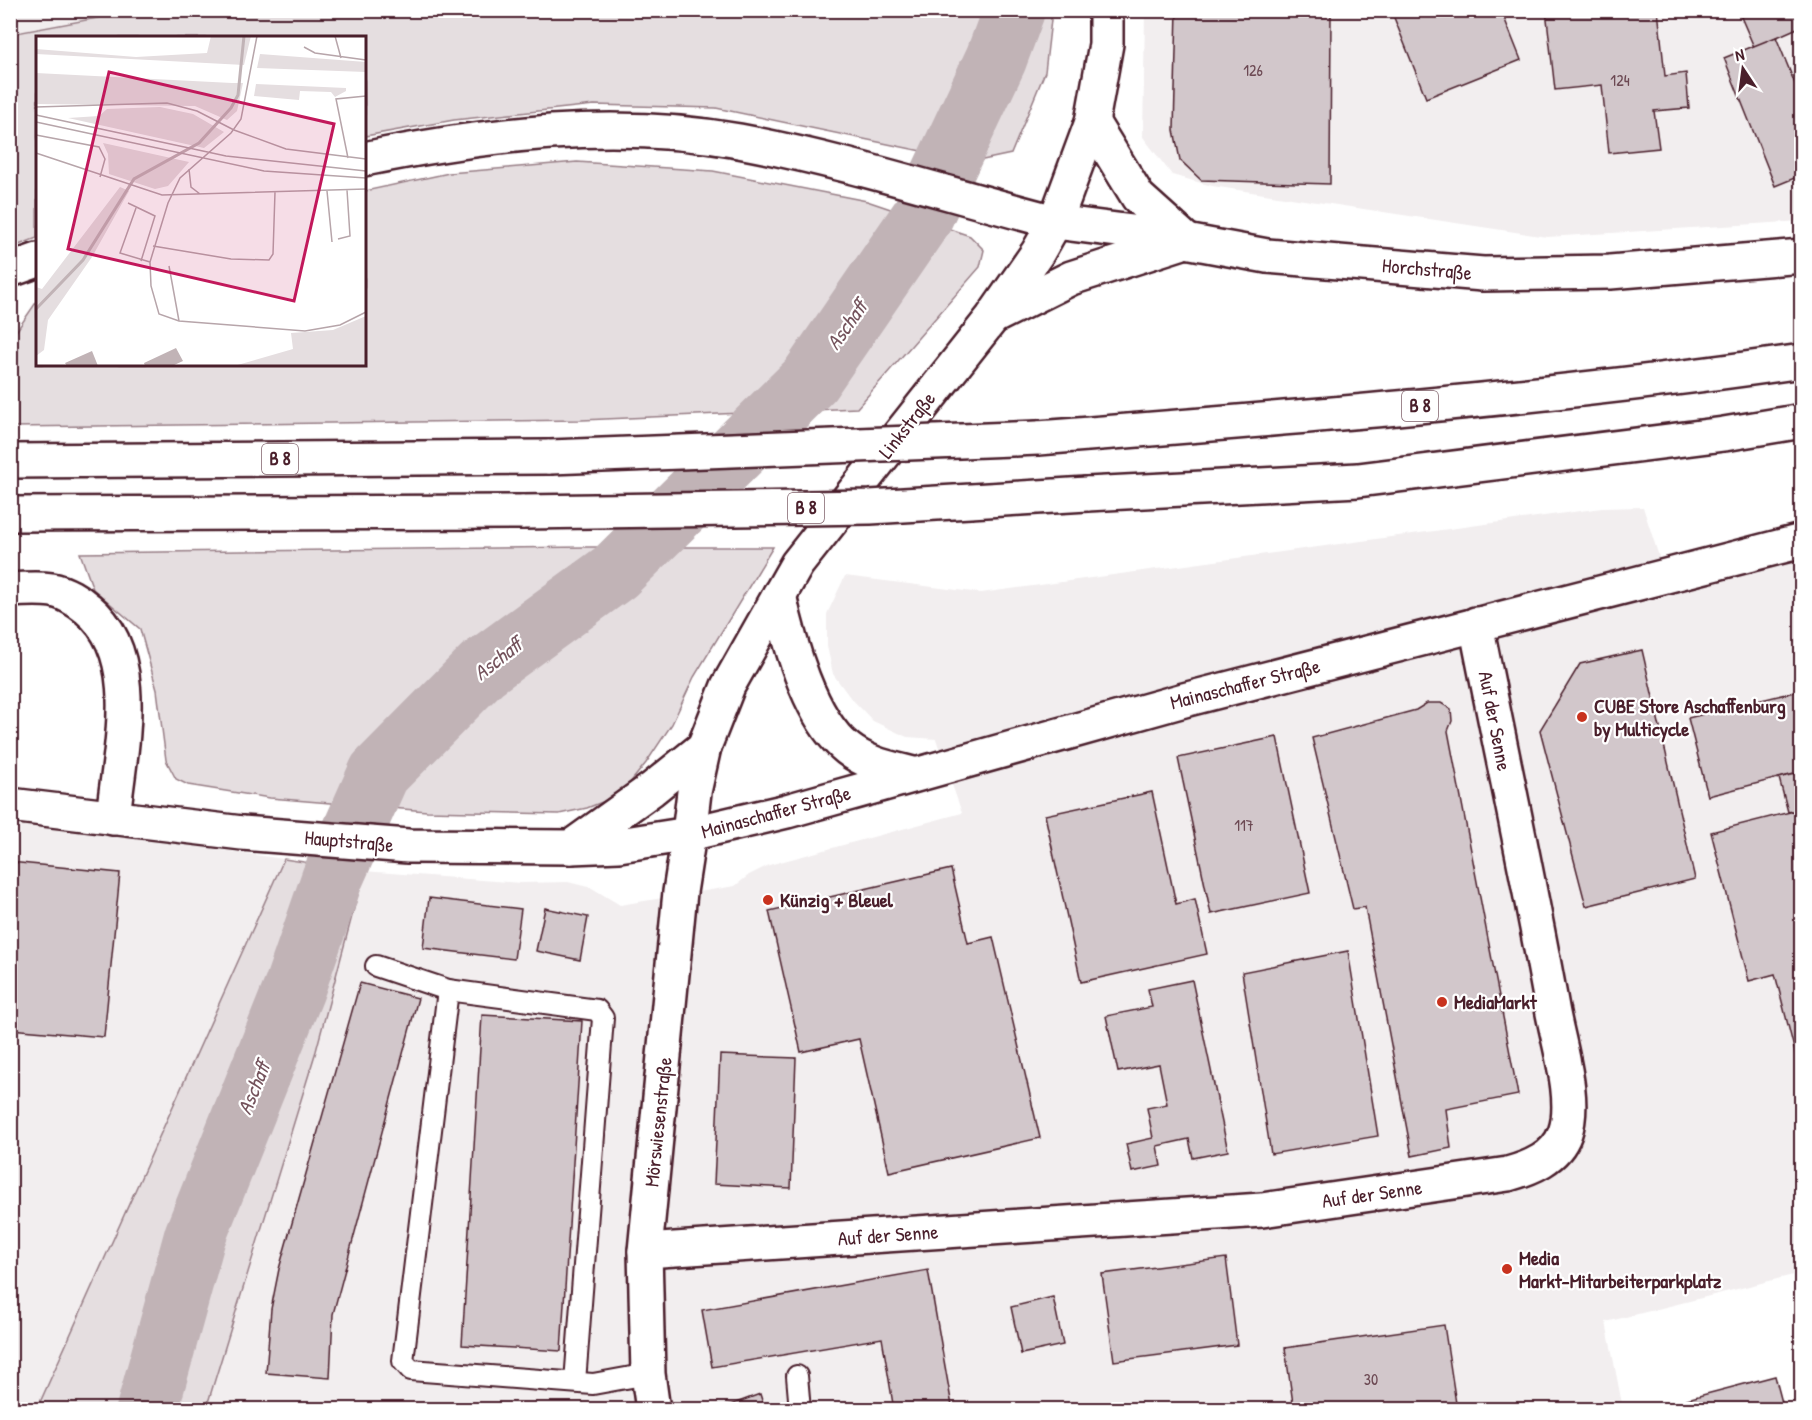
<svg xmlns="http://www.w3.org/2000/svg" width="1812" height="1420" font-family="'Patrick Hand',sans-serif">
  <style>
    .built { fill: #f2eeef }
    .green { fill: #e5dee0; stroke: #987e86; stroke-width: 1.5 }
    .lines { fill: none; stroke-linecap: round; stroke-linejoin: round }
    .river { stroke: #c1b3b6; stroke-width: 62 }
    .building { fill: #d2c7cb; stroke: #4a1f2b; stroke-width: 1.5 }
    .lane-casing { stroke: #4a1f2b; stroke-width: 24 }
    .street-casing { stroke: #4a1f2b; stroke-width: 38 }
    .secondary-casing { stroke: #4a1f2b; stroke-width: 38 }
    .highway-casing { stroke: #4a1f2b; stroke-width: 38 }
    .lane { stroke: #fff; stroke-width: 20 }
    .street { stroke: #fff; stroke-width: 33 }
    .secondary { stroke: #fff; stroke-width: 33 }
    .highway { stroke: #fff; stroke-width: 33 }
    .highway-bridge-casing { stroke: #4a1f2b; stroke-width: 38; stroke-linecap: butt }
    .highway-bridge { stroke: #fff; stroke-width: 33 }
    .poi-dot { fill: #c8321e; stroke: #fff; stroke-width: 2 }
    .labels { text-anchor: middle; stroke-width: 4.5; stroke-linejoin: round; paint-order: stroke }
    .number-label { font-size: 16px; fill: #6c4953 }
    .shield { fill: #fff; stroke: #80626b; stroke-width: 1.5 }
    .shield-label { font-size: 18px; font-weight: bold; fill: #4a1f2b }
    .street-label { font-size: 20px; fill: #4a1f2b; stroke: #fff }
    .poi-label { font-size: 20px; font-weight: bold; fill: #4a1f2b; stroke: #fff; text-anchor: start }
    .water-label { font-size: 21px; font-style: italic; fill: #74535c; stroke: #fff }
    .inset-river { fill: none; stroke: #c1b3b6; stroke-width: 3 }
    .inset-road { fill: none; stroke: #b7a5aa; stroke-width: 1.5 }
    .view { fill: #c2185b; fill-opacity: 0.15; stroke: #c2185b; stroke-width: 3 }
    .inset-edge { fill: none; stroke: #4a1f2b; stroke-width: 3 }
  </style>
  <rect width="100%" height="100%" fill="#fff"/>
  <filter id="ink" filterUnits="userSpaceOnUse"><feTurbulence type="fractalNoise" baseFrequency=".0167" numOctaves="2"/><feDisplacementMap in="SourceGraphic" scale="12" xChannelSelector="R" yChannelSelector="G"/><feConvolveMatrix kernelMatrix="1 2 1 2 8 2 1 2 1" color-interpolation-filters="sRGB"/></filter>
  <g filter="url(#ink)">
    <!-- built -->
    <g class="built">
      <path d="M11 11H140L11 34Z"/>
      <path d="M1145 11H1801V221L1547 237 1212 186 1172 175 1143 137Z"/>
      <path d="M1643 507 1671 594 1801 560V1273L1606 1322 1623 1409 206 1410 316 1051 364 871 521 883 568 882 592 888 620 905 735 886 749 875 769 865 962 813 936 739 907 737 873 721 849 696 833 674 827 646V614L845 576 981 593 1602 508Z"/>
      <path d="M11 820 284 859 37 1409 11 1410Z"/>
    </g>
    <!-- green -->
    <g class="green">
      <path d="M140 10H1052V11L1045 72 1011 154 983 160 926 152 716 108 594 105 454 120 365 136 364 38H38L37 238 11 248V34Z"/>
      <path d="M577 162 713 171 867 201 970 236 984 250 980 267 857 408 582 420 11 427V339L37 301 38 364H364L365 191 449 173Z"/>
      <path d="M586 547H773L694 677 672 724 646 763 620 795 587 808 559 814 427 811 270 798 188 785 176 779 166 760 157 690 140 629 93 589 80 553Z"/>
      <path d="M284 859 364 871 316 1051 206 1409H37Z"/>
    </g>
    <g class="lines">
      <!-- river -->
      <path class="river" d="M147 1410 195 1236 294 989 332 879 379 773 482 669 615 572 810 380 922 217 996 59 1014 10"/>
    </g>
    <!-- building -->
    <g class="building">
      <path d="M1177 10H1331L1330 184 1201 180 1180 160 1174 130Z"/>
      <path d="M1391 10H1479L1482 17 1501 10 1521 60 1426 98Z"/>
      <path d="M1546 10H1658L1665 76 1686 73 1689 108 1654 111 1659 148 1609 153 1602 85 1555 90Z"/>
      <path d="M1738 10H1802V26L1754 47Z"/>
      <path d="M1776 37 1802 101V175L1775 186 1724 58Z"/>
      <path d="M1642 650 1695 879 1586 906 1540 730 1580 664Z"/>
      <path d="M1802 690V772L1708 796 1688 718Z"/>
      <path d="M1427 703H1441L1451 709 1452 721 1448 731 1518 1095 1446 1109 1451 1148 1412 1156 1365 907 1353 909 1312 738 1416 710Z"/>
      <path d="M1277 737 1310 893 1211 914 1178 758Z"/>
      <path d="M1802 772V809L1788 812 1779 778Z"/>
      <path d="M1152 792 1176 904 1195 899 1207 954 1081 982 1045 815Z"/>
      <path d="M1802 809V1080L1775 974 1749 981 1711 832Z"/>
      <path d="M10 862 120 873 104 1037 10 1029Z"/>
      <path d="M951 869 968 943 993 937 1040 1138 889 1172 859 1039 801 1052 769 911Z"/>
      <path d="M429 898 521 909 514 959 423 948Z"/>
      <path d="M545 908 588 917 580 960 536 951Z"/>
      <path d="M1348 951 1378 1136 1271 1154 1242 972Z"/>
      <path d="M1192 980 1228 1151 1193 1158 1189 1139 1157 1146 1161 1166 1132 1172 1126 1144 1153 1138 1147 1108 1167 1104 1159 1064 1118 1072 1106 1016 1152 1007 1148 989Z"/>
      <path d="M360 983 418 998 333 1314 330 1378 266 1373 271 1309 279 1269Z"/>
      <path d="M482 1015 582 1021 561 1351 462 1345Z"/>
      <path d="M720 1055 796 1058 791 1188 714 1184Z"/>
      <path d="M1226 1258 1237 1345 1114 1361 1102 1274Z"/>
      <path d="M928 1270 952 1406 931 1410H894L882 1338 712 1367 702 1310Z"/>
      <path d="M1053 1297 1063 1345 1021 1354 1011 1307Z"/>
      <path d="M1444 1325 1457 1410H1294L1285 1348Z"/>
      <path d="M1775 1376 1784 1410H1690L1687 1399Z"/>
      <path d="M760 1394 765 1410H717Z"/>
    </g>
    <g class="lines">
      <defs>
        <g id="lane">
          <path d="M376 966 448 990 597 1010 603 1018 575 1382"/>
          <path d="M448 990 403 1361 411 1370 593 1384 648 1374"/>
          <path d="M797 1376 800 1410"/>
        </g>
        <g id="street">
          <path d="M645 1251 1262 1210 1508 1174C1530 1168 1556 1158 1565 1133 1577 1099 1558 1043 1552 1008 1529 879 1501 752 1476 624"/>
          <path d="M653 1410 648 1374 645 1251 680 892 689 834"/>
        </g>
        <g id="secondary">
          <path d="M1092 122 1138 197 1187 241"/>
          <path d="M1055 222 1148 234 1267 256 1483 274 1610 272 1802 256"/>
          <path d="M997 315 1071 278 1180 243"/>
          <path d="M779 595C789 642 810 719 848 749 867 764 890 768 913 774"/>
          <path d="M10 805 242 833 408 846 571 847 619 845 689 834 787 811 1184 700 1802 541"/>
          <path d="M689 834 694 792 704 747 728 686 797 564 992 318 1038 252 1055 222 1092 122 1106 44V10"/>
          <path d="M571 847 652 789 704 747"/>
        </g>
        <g id="highway">
          <path d="M364 159C487 134 615 118 739 141 846 161 950 195 1055 222"/>
          <path d="M10 270 38 260"/>
          <path d="M1038 438C1293 418 1548 398 1802 361"/>
          <path d="M10 461 550 457"/>
          <path d="M1087 494 1358 480 1724 434 1802 421"/>
          <path d="M10 514 524 512"/>
          <path d="M10 590C24 589 39 588 52 590 64 592 79 601 88 609 145 656 119 753 113 818"/>
        </g>
      </defs>
      <!-- lane casing -->
      <use href="#lane" class="lane-casing"/>
      <!-- street casing -->
      <use href="#street" class="street-casing"/>
      <!-- secondary casing -->
      <use href="#secondary" class="secondary-casing"/>
      <!-- highway casing -->
      <use href="#highway" class="highway-casing"/>
      <!-- lane -->
      <use href="#lane" class="lane"/>
      <!-- street -->
      <use href="#street" class="street"/>
      <!-- secondary -->
      <use href="#secondary" class="secondary"/>
      <!-- highway -->
      <use href="#highway" class="highway"/>
      <defs>
        <g id="highway-bridge">
          <path d="M550 457 1038 438"/>
          <path d="M524 512 870 507 1087 494"/>
        </g>
      </defs>
      <!-- highway-bridge casing -->
      <use href="#highway-bridge" class="highway-bridge-casing"/>
      <!-- highway-bridge -->
      <use href="#highway-bridge" class="highway-bridge"/>
    </g>
  </g>
  <!-- markers -->
  <g class="poi-dot">
    <circle cx="1582" cy="717" r="6"/>
    <circle cx="768" cy="900" r="6"/>
    <circle cx="1442" cy="1002" r="6"/>
    <circle cx="1507" cy="1269" r="6"/>
  </g>
  <g class="labels">
    <!-- number labels -->
    <g class="number-label">
      <text x="1253" y="76">126</text>
      <text x="1620" y="86">124</text>
      <text x="1244" y="831">117</text>
      <text x="1371" y="1385">30</text>
    </g>
    <!-- shield labels -->
    <g class="shield">
      <rect x="1402" y="391" width="36" height="30" rx="4.5"/>
      <rect x="262" y="444" width="36" height="30" rx="4.5"/>
      <rect x="788" y="493" width="36" height="30" rx="4.5"/>
    </g>
    <g class="shield-label">
      <text x="1420" y="412">B 8</text>
      <text x="280" y="465">B 8</text>
      <text x="806" y="514">B 8</text>
    </g>
    <!-- street labels -->
    <g class="street-label">
      <text transform="translate(1427 269) rotate(5)" y="7">Horchstraße</text>
      <text transform="translate(907 425) rotate(-52)" y="7">Linkstraße</text>
      <text transform="translate(1245 684) rotate(-14)" y="7">Mainaschaffer Straße</text>
      <text transform="translate(1495 721) rotate(79)" y="7">Auf der Senne</text>
      <text transform="translate(776 812) rotate(-15)" y="7">Mainaschaffer Straße</text>
      <text transform="translate(349 841) rotate(5)" y="7">Hauptstraße</text>
      <text transform="translate(658 1122) rotate(-84)" y="7">Mörswiesenstraße</text>
      <text transform="translate(1372 1194) rotate(-8)" y="7">Auf der Senne</text>
      <text transform="translate(888 1235) rotate(-4)" y="7">Auf der Senne</text>
    </g>
    <!-- poi labels -->
    <g class="poi-label">
      <text x="1594" y="713">CUBE Store Aschaffenburg<tspan x="1594" dy="23">by Multicycle</tspan></text>
      <text x="780" y="907">Künzig + Bleuel</text>
      <text x="1454" y="1009">MediaMarkt</text>
      <text x="1519" y="1265">Media<tspan x="1519" dy="23">Markt-Mitarbeiterparkplatz</tspan></text>
    </g>
    <!-- water labels -->
    <g class="water-label">
      <text transform="translate(847 325) rotate(-55)" y="7">Aschaff</text>
      <text transform="translate(498 659) rotate(-38)" y="7">Aschaff</text>
      <text transform="translate(254 1088) rotate(-68)" y="7">Aschaff</text>
    </g>
  </g>
  <!-- overview -->
  <g transform="translate(36 36)">
    <rect width="330" height="330" fill="#fff"/>
    <path d="M175 0H215L208 29 0 18V13L100 21 171 17ZM224 18 330 26V36L221 32ZM0 37 196 47H207L201 75 191 84 159 70 0 68ZM220 48 310 52V55L299 61 295 56 264 55 263 64 218 60ZM124 71 157 78 188 96 168 112 32 82 63 80 71 73ZM67 107 153 126 132 150 119 153 73 138 72 118ZM84 151 93 155 56 221 12 284 8 314 0 320V251L6 253ZM330 280V330H198L257 313 255 297 297 294Z" fill="#e5dee0"/>
    <path d="M140 312 147 325 136 330H109L108 327ZM56 315 62 330H31L29 327Z" fill="#c1b3b6"/>
    <path class="inset-river" d="M0 273 47 224 98 143 163 107 195 72 202 59 208 0"/>
    <path class="inset-road" d="M141 0H161M221 0 205 83 195 97 144 142 132 167 114 226 115 250 123 278 143 285 269 295 304 289 330 276M299 0 305 22M268 11 279 17 330 24M0 71 131 67 161 75 198 94M0 79 190 120 330 135M0 86 228 135 330 142M198 94 250 113 330 123M0 99 63 111 69 123 64 141M0 117 126 159 330 153M312 122 300 63 330 60M153 133 155 151 164 158M291 155 296 206M92 167 119 180 105 225M100 172 84 217 114 226M302 203 314 200 311 154M117 210 195 223 233 224 237 218 239 156M133 230 143 285"/>
    <path class="view" d="M73 36 298 88 258 265 32 213Z"/>
    <rect width="330" height="330" class="inset-edge"/>
  </g>
  <!-- margin -->
  <rect width="1812" height="1420" fill="none" stroke="#fff" stroke-width="36"/>
  <rect x="18" y="18" width="1776" height="1384" fill="none" stroke="#4a1f2b" stroke-width="2" filter="url(#ink)"/>
  <!-- north arrow -->
  <g transform="translate(1743 69) rotate(347)" stroke="#ffffff" stroke-width="4.5" paint-order="stroke">
  <path d="M0-4.5L10 22L0 15L-10 22Z" fill="#4a1f2b"/>
  <text y="-9" font-size="16" font-weight="bold" text-anchor="middle" fill="#4a1f2b">N</text>
  </g>
</svg>
